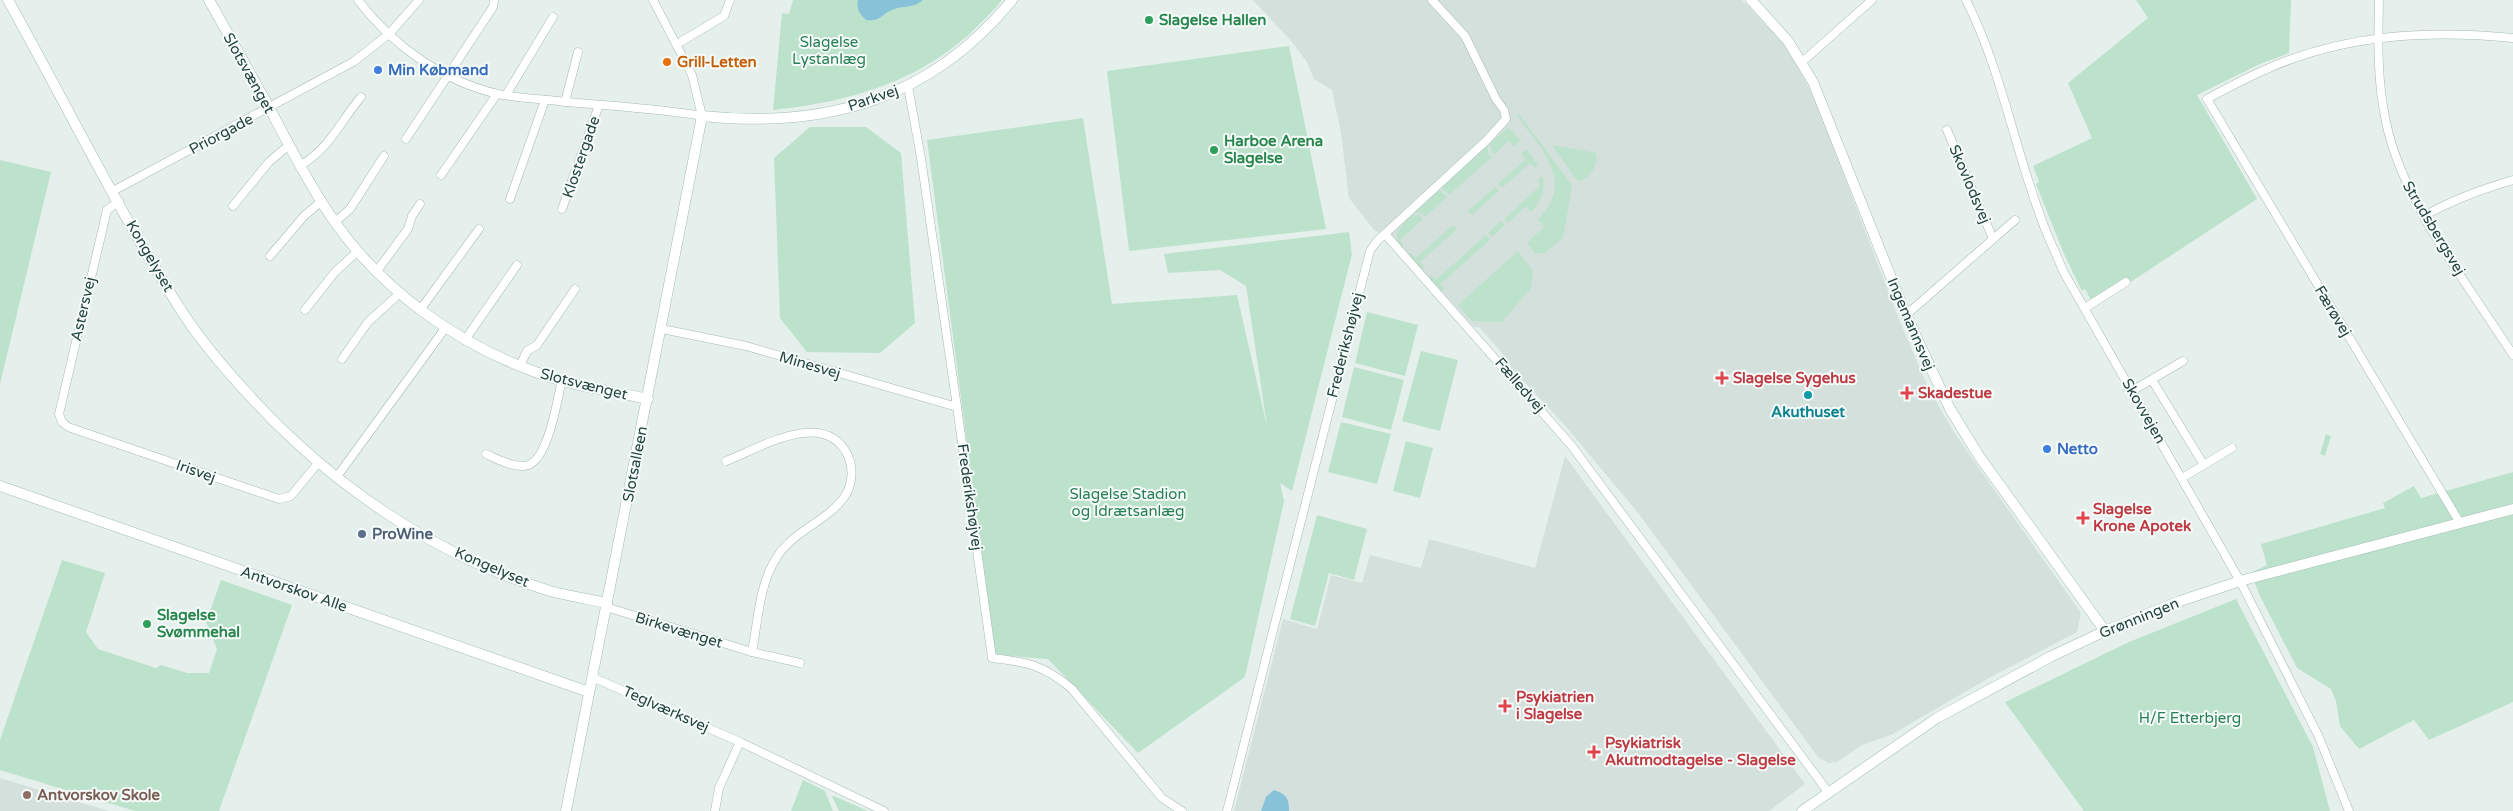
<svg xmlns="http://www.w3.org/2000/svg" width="2513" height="811" font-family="'Varela Round',sans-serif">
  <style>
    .built { fill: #d3e0dc }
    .green { fill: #bce2cc }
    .water { fill: #88c2d9 }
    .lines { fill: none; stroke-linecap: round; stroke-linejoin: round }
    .street-casing { stroke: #a7b9b5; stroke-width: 9 }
    .secondary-casing { stroke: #a2bcb7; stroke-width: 11 }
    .street { stroke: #fff; stroke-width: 8 }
    .secondary { stroke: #fff; stroke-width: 10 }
    .leisure-dot { fill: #2e9e5b; stroke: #f6fbf9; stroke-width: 2 }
    .food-dot { fill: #e8710a; stroke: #f6fbf9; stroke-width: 2 }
    .shop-dot { fill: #3f7fe0; stroke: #f6fbf9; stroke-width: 2 }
    .health-dot { fill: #e0444e; stroke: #f6fbf9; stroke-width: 2 }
    .culture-dot { fill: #0f9aa8; stroke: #f6fbf9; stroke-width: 2 }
    .service-dot { fill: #5c6f8a; stroke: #f6fbf9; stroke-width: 2 }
    .education-dot { fill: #8d6e63; stroke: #f6fbf9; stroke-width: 2 }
    .labels { text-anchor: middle; stroke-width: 4; stroke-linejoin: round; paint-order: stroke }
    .leisure-label { font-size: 15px; font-weight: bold; fill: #27864d; stroke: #f6fbf9; text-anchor: start }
    .park-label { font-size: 15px; fill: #277f55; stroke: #f6fbf9 }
    .food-label { font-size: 15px; font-weight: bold; fill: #c56008; stroke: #f6fbf9; text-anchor: start }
    .shop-label { font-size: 15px; font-weight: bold; fill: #366cbe; stroke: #f6fbf9; text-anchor: start }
    .street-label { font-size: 15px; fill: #22443f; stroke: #f6fbf9 }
    .health-label { font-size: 15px; font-weight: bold; fill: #be3a42; stroke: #f6fbf9; text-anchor: start }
    .culture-label { font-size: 15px; font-weight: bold; fill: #0d838f; stroke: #f6fbf9 }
    .service-label { font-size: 15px; font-weight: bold; fill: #4e5e75; stroke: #f6fbf9; text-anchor: start }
    .education-label { font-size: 15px; font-weight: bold; fill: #785e54; stroke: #f6fbf9; text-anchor: start }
  </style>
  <rect width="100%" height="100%" fill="#e5f0ec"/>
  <!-- built -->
  <g class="built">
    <path d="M1253 0H1742L1781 41 1800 70 1817 105 1900 322 1928 387 1955 434 2081 613 2077 632 1989 678 1891 735 1862 745 1837 762 1828 763 1818 757 1639 514 1563 423 1513 370 1503 354 1479 327H1474L1399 244 1374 230 1349 198 1341 133 1332 90 1314 79 1307 62 1292 42Z"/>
    <path d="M1565 456 1805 784 1769 811H1234L1283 619 1317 629 1331 575 1362 583 1370 555 1421 568 1429 539 1535 568Z"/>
    <path d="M0 778 109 811H0Z"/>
  </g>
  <!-- green -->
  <g class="green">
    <path d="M793 0H1002C940 75 865 100 773 110L782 13 789 14Z"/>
    <path d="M2136 0H2291L2289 53 2260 64 2197 95 2257 199 2094 306 2085 289 2082 291 2064 254 2036 184 2039 182 2033 166 2092 138 2068 83 2148 18Z"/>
    <path d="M1289 46 1326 229 1129 251 1107 71Z"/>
    <path d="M1519 114 1572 185 1563 238 1544 253H1535L1527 243 1544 227 1538 219C1576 182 1541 149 1517 116Z"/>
    <path d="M1083 118 1112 304 1237 295 1267 426 1246 286 1220 270 1168 273 1164 254 1349 232 1352 254 1292 491 1280 483 1284 501 1245 677 1138 753 1048 659 995 655 927 140Z"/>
    <path d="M810 127H866L901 153 915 323 880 353 807 352 780 318 774 158Z"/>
    <path d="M1508 128 1511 129 1520 141 1514 146 1509 141 1494 155 1491 151 1490 143Z"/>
    <path d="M1488 145V153L1492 157 1449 195 1441 187Z"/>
    <path d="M1552 145 1596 153C1598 166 1592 174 1581 181L1576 179Z"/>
    <path d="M1526 149 1538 165 1535 168 1530 163 1502 188 1498 184 1526 159 1521 154Z"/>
    <path d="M0 160 51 172 0 384Z"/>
    <path d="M1541 177H1543C1545 191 1541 202 1531 212L1526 206 1508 223 1504 219 1540 186 1538 180Z"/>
    <path d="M1495 187 1499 191 1472 215 1468 211Z"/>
    <path d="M1439 189 1447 197 1425 217 1422 213 1413 212Z"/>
    <path d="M1410 215H1419L1423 219 1400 240 1404 245 1402 247 1397 240V232Z"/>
    <path d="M1501 221 1505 225 1492 237 1488 233Z"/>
    <path d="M1453 225 1457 229 1420 262 1424 267 1422 270 1408 255 1411 253 1416 258Z"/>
    <path d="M1486 235 1490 240 1440 284 1444 289 1442 292 1429 277 1431 275 1436 280Z"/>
    <path d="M1518 251 1533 271 1531 288 1502 322 1472 321 1458 305Z"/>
    <path d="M1367 312 1418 325 1405 376 1355 363Z"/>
    <path d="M1421 351 1458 360 1440 431 1402 421Z"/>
    <path d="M1354 367 1404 380 1391 430 1342 417Z"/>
    <path d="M1341 422 1391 434 1377 484 1328 472Z"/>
    <path d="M2326 434 2331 436 2325 456 2320 454Z"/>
    <path d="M1406 441 1433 448 1420 498 1393 491Z"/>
    <path d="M2513 472V702L2429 740 2414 720 2359 749 2340 726 2336 701 2331 689 2297 668 2260 596 2251 573 2267 565 2261 544 2385 508 2383 503 2414 486 2421 498Z"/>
    <path d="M1317 515 1367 529 1354 580 1329 573 1315 626 1290 619Z"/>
    <path d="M62 560 105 573 86 632 98 649 156 668 161 665 187 673H209L217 649 206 622 221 580 292 605 219 811H135L0 770V740Z"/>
    <path d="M2236 599 2313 747 2330 811H2084L2005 702 2129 642Z"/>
    <path d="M803 780 825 791 833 811H791Z"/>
    <path d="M832 796H834L868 811H839Z"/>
  </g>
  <!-- water -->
  <g class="water">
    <path d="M858 0H923C913 9 903 5 892 10 882 14 880 22 866 20 860 14 856 9 858 0Z"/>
    <path d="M1274 790C1286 794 1289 798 1289 811H1261L1266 797Z"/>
  </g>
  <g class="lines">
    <defs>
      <g id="street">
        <path d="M358 0C392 45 442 81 498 94 517 98 538 99 558 101 606 106 655 108 702 116L692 75 653 0"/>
        <path d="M1966 0C2001 69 2014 146 2041 218 2047 236 2056 253 2063 271L2240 581 2318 735 2349 811"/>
        <path d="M2379 0C2378 41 2377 81 2386 122 2402 201 2469 286 2513 355"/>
        <path d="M677 44 724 16 730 0"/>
        <path d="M1802 62 1872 0"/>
        <path d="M908 86 921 158 957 407 992 658C1027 662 1044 665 1072 689L1162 798 1182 811"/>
        <path d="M506 95 553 17"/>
        <path d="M565 102 578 52"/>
        <path d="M1947 130 1993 239"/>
        <path d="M406 139 493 7 494 0"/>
        <path d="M301 165C330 148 340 122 361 97"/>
        <path d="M441 175 497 94"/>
        <path d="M113 191 353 62 389 34 419 0"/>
        <path d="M510 199 545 100"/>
        <path d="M119 201 107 210 59 414 62 422 68 427 279 499 291 496 318 463"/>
        <path d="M233 206 269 162 289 145"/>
        <path d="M562 209 599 105"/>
        <path d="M2424 216C2452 200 2482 189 2513 180"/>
        <path d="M335 222 350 209 384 156"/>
        <path d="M1385 234 1571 445 1828 792"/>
        <path d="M270 256 304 216 322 201"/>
        <path d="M377 271 408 229 412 216 420 204"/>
        <path d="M2085 308 2126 282"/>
        <path d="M305 310 335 272 358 251"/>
        <path d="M420 310 479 229"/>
        <path d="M1906 315 2015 220"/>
        <path d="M662 329 746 346 957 407"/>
        <path d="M465 340 517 265"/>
        <path d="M342 359 368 322 400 293"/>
        <path d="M520 366 527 351 537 345 575 289"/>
        <path d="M2152 380 2204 465"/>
        <path d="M2132 391 2183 361"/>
        <path d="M486 454C497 459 512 467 524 466 548 465 557 400 562 380"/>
        <path d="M726 461C760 448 825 407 848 456 854 469 852 485 845 496 828 521 793 531 777 557 759 584 758 621 752 652"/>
        <path d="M336 478 446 327"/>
        <path d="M2182 478 2232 448"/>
        <path d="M2460 523 2207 99C2227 88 2248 77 2269 68 2347 34 2429 30 2513 38"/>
        <path d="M606 607 752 652 800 663"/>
        <path d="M592 677 740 742 884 811"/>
        <path d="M715 811 719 788 740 742"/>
        <path d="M1227 811 1370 251 1377 241 1487 140 1506 119 1504 110 1496 99 1465 36 1432 0"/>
      </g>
      <g id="secondary">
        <path d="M8 0C65 102 117 208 179 307 199 339 223 367 248 394 330 484 433 555 550 591 569 596 588 599 607 603"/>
        <path d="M209 0C229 36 250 73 270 109 290 147 310 186 334 221 383 291 457 344 538 373 573 386 612 391 648 399"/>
        <path d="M1751 0 1788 41 1813 82 1906 315 1950 409 1979 456 2105 631"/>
        <path d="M0 486 589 692"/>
        <path d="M566 811 702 116C827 129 931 99 1012 0"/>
        <path d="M1802 811 1937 718 2050 657 2105 631 2180 601 2240 581 2513 509"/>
      </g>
    </defs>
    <!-- street casing -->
    <use href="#street" class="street-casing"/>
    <!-- secondary casing -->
    <use href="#secondary" class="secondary-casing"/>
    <!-- street -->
    <use href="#street" class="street"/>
    <!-- secondary -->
    <use href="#secondary" class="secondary"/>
  </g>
  <!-- markers -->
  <g class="leisure-dot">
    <circle cx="1149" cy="20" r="5"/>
    <circle cx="1214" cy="150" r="5"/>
    <circle cx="147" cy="624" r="5"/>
  </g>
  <circle class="food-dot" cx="667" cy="62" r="5"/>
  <g class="shop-dot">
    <circle cx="378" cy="70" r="5"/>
    <circle cx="2047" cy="449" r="5"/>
  </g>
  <g class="health-dot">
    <path d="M1719.5 370.5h5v5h5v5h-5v5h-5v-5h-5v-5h5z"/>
    <path d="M1904.5 385.5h5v5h5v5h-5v5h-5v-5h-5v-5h5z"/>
    <path d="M2080.5 510.5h5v5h5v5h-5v5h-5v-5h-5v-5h5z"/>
    <path d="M1502.5 698.5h5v5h5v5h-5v5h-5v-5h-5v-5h5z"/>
    <path d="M1591.5 744.5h5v5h5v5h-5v5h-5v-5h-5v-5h5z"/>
  </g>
  <circle class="culture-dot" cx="1808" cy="395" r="5"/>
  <circle class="service-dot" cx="362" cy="534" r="5"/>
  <circle class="education-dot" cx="27" cy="795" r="5"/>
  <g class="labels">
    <!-- leisure labels -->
    <g class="leisure-label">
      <text x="1159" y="25">Slagelse Hallen</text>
      <text x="1224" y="146">Harboe Arena<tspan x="1224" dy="17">Slagelse</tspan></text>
      <text x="157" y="620">Slagelse<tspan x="157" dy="17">Svømmehal</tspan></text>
    </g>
    <!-- park labels -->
    <g class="park-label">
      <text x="829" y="47">Slagelse<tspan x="829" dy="17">Lystanlæg</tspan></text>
      <text x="1128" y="499">Slagelse Stadion<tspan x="1128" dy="17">og Idrætsanlæg</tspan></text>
      <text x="2190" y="723">H/F Etterbjerg</text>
    </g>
    <!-- food labels -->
    <g class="food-label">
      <text x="677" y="67">Grill-Letten</text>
    </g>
    <!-- shop labels -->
    <g class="shop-label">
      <text x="388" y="75">Min Købmand</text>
      <text x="2057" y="454">Netto</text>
    </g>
    <!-- street labels -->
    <g class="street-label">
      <text transform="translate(249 73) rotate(61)" y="5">Slotsvænget</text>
      <text transform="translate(873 98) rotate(-19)" y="5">Parkvej</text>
      <text transform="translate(221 134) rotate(-28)" y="5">Priorgade</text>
      <text transform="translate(581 157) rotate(-71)" y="5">Klostergade</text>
      <text transform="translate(1970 184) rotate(67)" y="5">Skovlodsvej</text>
      <text transform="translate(2434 228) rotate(59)" y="5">Strudsbergsvej</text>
      <text transform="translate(150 256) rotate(60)" y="5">Kongelyset</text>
      <text transform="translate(83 309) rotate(-77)" y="5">Astersvej</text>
      <text transform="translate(2333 311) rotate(59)" y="5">Færøvej</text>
      <text transform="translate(1911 324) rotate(67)" y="5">Ingemannsvej</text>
      <text transform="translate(1345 345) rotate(-76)" y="5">Frederikshøjvej</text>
      <text transform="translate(810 365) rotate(16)" y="5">Minesvej</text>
      <text transform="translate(584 384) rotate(14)" y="5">Slotsvænget</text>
      <text transform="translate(1520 385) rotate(49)" y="5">Fælledvej</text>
      <text transform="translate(2144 411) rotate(60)" y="5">Skovvejen</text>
      <text transform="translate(635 464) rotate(-79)" y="5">Slotsalleen</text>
      <text transform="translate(196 471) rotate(19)" y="5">Irisvej</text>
      <text transform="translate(970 497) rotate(82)" y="5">Frederikshøjvej</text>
      <text transform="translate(492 567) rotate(23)" y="5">Kongelyset</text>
      <text transform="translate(294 589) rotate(19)" y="5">Antvorskov Alle</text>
      <text transform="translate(2139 618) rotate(-22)" y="5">Grønningen</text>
      <text transform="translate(679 630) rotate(17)" y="5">Birkevænget</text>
      <text transform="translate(666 709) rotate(24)" y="5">Teglværksvej</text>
    </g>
    <!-- health labels -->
    <g class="health-label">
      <text x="1733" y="383">Slagelse Sygehus</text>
      <text x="1918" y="398">Skadestue</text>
      <text x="2093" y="514">Slagelse<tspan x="2093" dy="17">Krone Apotek</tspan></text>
      <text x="1516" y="702">Psykiatrien<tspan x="1516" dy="17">i Slagelse</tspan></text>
      <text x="1605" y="748">Psykiatrisk<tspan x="1605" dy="17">Akutmodtagelse - Slagelse</tspan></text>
    </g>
    <!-- culture labels -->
    <g class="culture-label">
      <text x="1808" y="417">Akuthuset</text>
    </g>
    <!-- service labels -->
    <g class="service-label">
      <text x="372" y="539">ProWine</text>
    </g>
    <!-- education labels -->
    <g class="education-label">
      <text x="37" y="800">Antvorskov Skole</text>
    </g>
  </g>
</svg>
